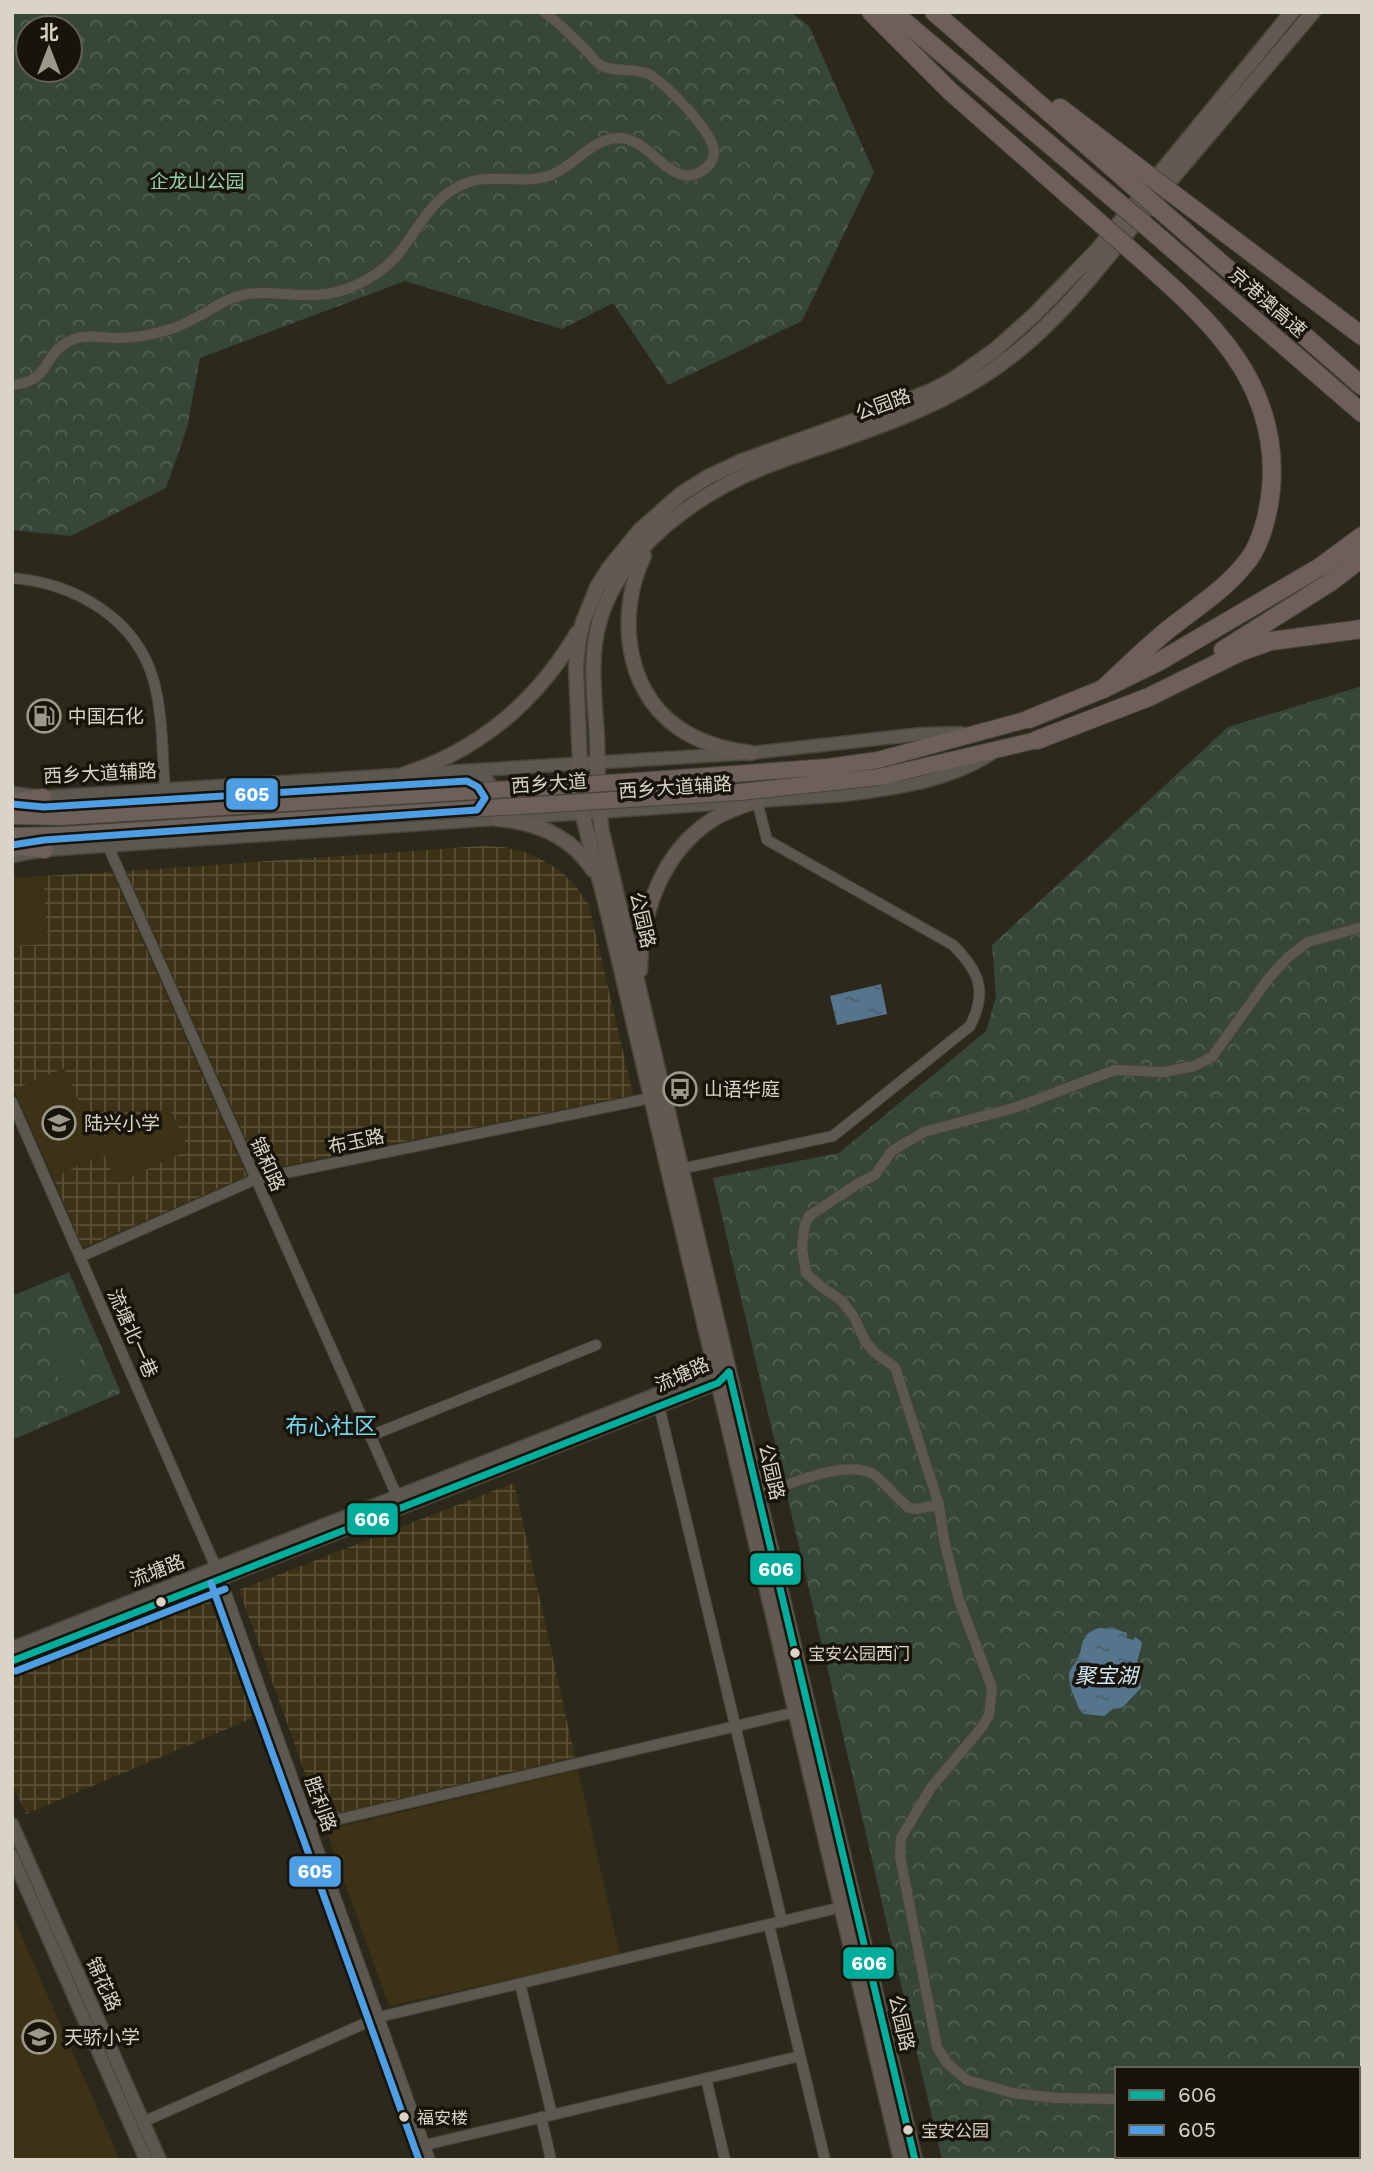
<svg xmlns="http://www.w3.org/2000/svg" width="1374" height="2172" font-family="'Work Sans','Noto Sans SC',sans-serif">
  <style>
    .built { fill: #3c3215 }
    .industrial { fill: url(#industrial-grid) }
    .park { fill: url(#park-crowns); fill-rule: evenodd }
    .garden { fill: #364638 }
    .water { fill: url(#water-ripples) }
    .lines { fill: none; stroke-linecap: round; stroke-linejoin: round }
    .minor-casing { stroke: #474439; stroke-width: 12 }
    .tertiary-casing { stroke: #474439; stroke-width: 15 }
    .secondary-casing { stroke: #474439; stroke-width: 17 }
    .primary-casing { stroke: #474439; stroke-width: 18 }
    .motorway-casing { stroke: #474439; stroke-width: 20 }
    .minor { stroke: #5d584f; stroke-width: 10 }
    .tertiary { stroke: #5d584f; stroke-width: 12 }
    .secondary { stroke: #625951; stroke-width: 14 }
    .primary { stroke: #6d605a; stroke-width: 16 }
    .motorway { stroke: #6f5f5a; stroke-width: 18 }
    .primary-bridge-casing { stroke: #474439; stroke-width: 18; stroke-linecap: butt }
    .motorway-bridge-casing { stroke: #474439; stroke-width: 20; stroke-linecap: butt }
    .primary-bridge { stroke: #6d605a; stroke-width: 16 }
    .motorway-bridge { stroke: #6f5f5a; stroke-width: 18 }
    .bus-1-casing { stroke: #18140a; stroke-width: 12 }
    .bus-2-casing { stroke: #18140a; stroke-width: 12 }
    .bus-1 { stroke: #01ad9c; stroke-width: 7 }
    .bus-2 { stroke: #4d9ee5; stroke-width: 7 }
    .bus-dot { fill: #d9d4c5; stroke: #18140a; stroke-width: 2.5 }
    .labels { text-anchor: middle; stroke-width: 7; stroke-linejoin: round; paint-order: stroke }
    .bus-label { font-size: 17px; fill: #d9d4c5; stroke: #18140a; text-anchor: start }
    .park-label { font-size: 19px; fill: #94d2a8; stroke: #18140a }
    .street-label { font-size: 19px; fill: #d9d4c5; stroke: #18140a }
    .poi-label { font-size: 19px; fill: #d9d4c5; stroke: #18140a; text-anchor: start }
    .water-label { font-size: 21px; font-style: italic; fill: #d0e7f9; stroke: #18140a }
    .quarter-label { font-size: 23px; fill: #71d5ef; stroke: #18140a }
    .line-badge { stroke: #18140a; stroke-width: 2.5 }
    .badge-label { font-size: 19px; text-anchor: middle; font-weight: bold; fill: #fff }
  </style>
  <defs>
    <pattern id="industrial-grid" width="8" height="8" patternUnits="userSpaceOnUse" patternTransform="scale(1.75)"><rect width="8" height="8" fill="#3c3215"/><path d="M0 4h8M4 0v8" fill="none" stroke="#584f36"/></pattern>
    <pattern id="park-crowns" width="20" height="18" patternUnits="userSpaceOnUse" patternTransform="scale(1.75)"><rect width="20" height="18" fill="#364638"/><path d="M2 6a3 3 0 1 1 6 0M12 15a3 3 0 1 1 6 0" fill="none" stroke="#526053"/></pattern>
    <pattern id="water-ripples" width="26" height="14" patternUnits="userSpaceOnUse" patternTransform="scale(1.75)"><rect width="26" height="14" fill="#55758c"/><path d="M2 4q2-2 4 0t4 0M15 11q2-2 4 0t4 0" fill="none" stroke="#4c5d68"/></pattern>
  </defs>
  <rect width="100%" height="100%" fill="#2c281b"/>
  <!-- built -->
  <g class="built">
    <path d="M43 876 48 944 12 946V878Z"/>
    <path d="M64 1068 96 1140 170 1107 189 1151 117 1183 103 1155 53 1177 14 1090Z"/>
    <path d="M578 1770 620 1955 389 2006 326 1830Z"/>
    <path d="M12 1914 120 2160 12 2159Z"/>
  </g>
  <!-- industrial -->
  <g class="industrial">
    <path d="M483 846 504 847 525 852 544 861 562 872 577 888 589 905 633 1095 260 1171 126 871Z"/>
    <path d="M112 872 247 1176 83 1248 53 1177 104 1155 117 1183 189 1150 169 1107 96 1140 64 1068 14 1090 12 1087V946L48 944 43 876Z"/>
    <path d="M514 1483 575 1757 321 1817 239 1590Z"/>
    <path d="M210 1601 253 1718 26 1814 12 1783V1679Z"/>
  </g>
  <!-- park -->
  <g class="park">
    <path d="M12 12H791L809 26 874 172 802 321 668 385 613 303 562 329 405 281 200 358 187 428 166 488 71 536 12 530ZM28 28H70V70H28Z"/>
    <path d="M1362 686V2160H942L713 1178 839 1153 986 1031 996 997 992 945 1228 727ZM1117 2069H1358V2156H1117Z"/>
    <path d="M69 1272 121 1393 12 1440V1296Z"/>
  </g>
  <!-- garden -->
  <path class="garden" d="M69 1337 89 1382 64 1393 45 1348Z"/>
  <!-- water -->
  <g class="water">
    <path d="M881 984 887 1014 837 1025 830 996Z"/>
    <path d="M1099 1628 1115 1629 1127 1633V1638L1133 1640 1135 1637 1142 1642C1142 1649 1137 1657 1137 1665 1137 1672 1141 1680 1141 1688L1122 1708 1113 1709 1104 1716 1084 1714 1080 1711C1076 1701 1070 1689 1069 1678 1068 1669 1074 1666 1078 1658 1085 1642 1079 1635 1099 1628Z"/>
  </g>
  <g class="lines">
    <defs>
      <g id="minor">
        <path d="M12 385C54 382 41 349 77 338 91 334 105 338 119 338 137 338 155 334 171 329 199 321 220 298 248 294 268 291 286 295 306 295 329 296 352 289 371 277 417 251 418 198 472 181 498 174 524 185 551 175 575 166 592 138 619 138 644 139 656 163 677 173 692 180 711 170 714 154 717 135 665 83 649 74 635 68 613 72 602 66 597 64 591 56 587 51 573 38 560 23 544 12"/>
        <path d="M12 578C74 583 137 618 154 682 163 716 162 753 165 789"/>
        <path d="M108 846 397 1496"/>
        <path d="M12 1102 221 1579 430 2160"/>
        <path d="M676 1170 833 1136 970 1026C988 991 979 971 953 945L767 840 757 801"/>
        <path d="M80 1257 256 1179 651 1098"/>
        <path d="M659 1406 782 1922"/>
        <path d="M370 1436 596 1345"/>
        <path d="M758 1495C786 1486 846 1458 873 1474 886 1483 896 1498 909 1508L916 1509 939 1505"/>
        <path d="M310 1826 796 1712"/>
        <path d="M769 1925 825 2160"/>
        <path d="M520 1984 552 2115"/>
        <path d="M706 2078 725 2160"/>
        <path d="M1358 2081H1362"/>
        <path d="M1117 2099 1056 2098 1013 2093 967 2080 947 2063 937 2047 900 1856 901 1838 930 1789 982 1727 989 1715 992 1688 959 1600 944 1540 939 1505 895 1367 875 1353 865 1341 854 1317 842 1301 819 1285 806 1273 802 1248 804 1228 809 1216 859 1183 875 1175 892 1151 924 1132 1017 1107 1115 1070 1164 1072 1194 1066 1212 1057 1268 979 1288 957 1308 942 1362 927"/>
        <path d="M541 2117 551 2160"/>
        <path d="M143 2122 379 2017 846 1906"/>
        <path d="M425 2145 800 2056"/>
      </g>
      <g id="tertiary">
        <path d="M472 771C492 778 501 796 489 814"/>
        <path d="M12 793 43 797 751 753 921 734 961 733"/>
        <path d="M12 856 45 850 845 795C896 788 947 782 991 754"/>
        <path d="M12 1648 715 1371 725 1372"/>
        <path d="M12 1661 718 1383 724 1377"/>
        <path d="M12 1824 160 2160"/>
        <path d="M12 1856 146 2160"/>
      </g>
      <g id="secondary">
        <path d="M644 556C617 610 624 689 676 726 699 743 724 749 751 753"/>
        <path d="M405 774C481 749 537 701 577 633"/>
        <path d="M497 819C536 822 571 836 593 870"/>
        <path d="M640 970C641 913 662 852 712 820 726 811 741 806 757 801"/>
        <path d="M901 2160 605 901 582 813 576 666 579 638 583 622 597 587 609 568 639 531 681 494 708 477 742 461 881 411 931 391 952 380 995 350 1035 314 1098 249 1292 12"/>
        <path d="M915 2160 602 832C597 801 598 769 597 737 595 703 590 666 597 631 615 547 704 488 780 461 862 432 945 409 1014 354 1069 311 1109 254 1153 201 1206 138 1260 75 1313 12"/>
      </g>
      <g id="primary">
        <path d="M878 760 1029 719"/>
        <path d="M879 777 1037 740"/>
        <path d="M12 802 43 797"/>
        <path d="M12 816 62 817"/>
        <path d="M12 836 62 835"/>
        <path d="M12 846 45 850"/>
      </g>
      <g id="motorway">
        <path d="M871 12 951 92 1093 217"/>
        <path d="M893 12 1108 194"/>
        <path d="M934 12 1123 177"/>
        <path d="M1060 108 1135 165"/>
        <path d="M1172 193 1362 336"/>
        <path d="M1158 208 1362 386"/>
        <path d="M1145 225 1362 413"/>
        <path d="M1223 650 1329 583 1362 558"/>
        <path d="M1103 689C1126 668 1149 644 1174 625 1201 604 1228 587 1249 559 1262 541 1269 511 1271 489 1281 377 1202 313 1126 246"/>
        <path d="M1029 719 1103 689 1160 661 1320 567 1362 536"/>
        <path d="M1037 740 1149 697 1240 652 1271 641 1362 629"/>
      </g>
    </defs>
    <!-- minor casing -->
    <use href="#minor" class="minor-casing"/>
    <!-- tertiary casing -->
    <use href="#tertiary" class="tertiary-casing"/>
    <!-- secondary casing -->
    <use href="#secondary" class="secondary-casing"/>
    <!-- primary casing -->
    <use href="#primary" class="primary-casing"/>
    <!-- motorway casing -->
    <use href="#motorway" class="motorway-casing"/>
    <!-- minor -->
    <use href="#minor" class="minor"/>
    <!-- tertiary -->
    <use href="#tertiary" class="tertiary"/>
    <!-- secondary -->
    <use href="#secondary" class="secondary"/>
    <!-- primary -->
    <use href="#primary" class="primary"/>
    <!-- motorway -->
    <use href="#motorway" class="motorway"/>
    <defs>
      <g id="primary-bridge">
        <path d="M62 817 623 782 828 767 878 760"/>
        <path d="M62 835 740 792 879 777"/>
      </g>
      <g id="motorway-bridge">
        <path d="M1135 165 1172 193"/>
        <path d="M1123 177 1158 208"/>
        <path d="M1108 194 1145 225"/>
        <path d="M1093 217 1126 246"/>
      </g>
    </defs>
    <!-- primary-bridge casing -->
    <use href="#primary-bridge" class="primary-bridge-casing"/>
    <!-- motorway-bridge casing -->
    <use href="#motorway-bridge" class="motorway-bridge-casing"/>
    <!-- primary-bridge -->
    <use href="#primary-bridge" class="primary-bridge"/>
    <!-- motorway-bridge -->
    <use href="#motorway-bridge" class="motorway-bridge"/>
    <defs>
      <g id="bus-1">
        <path d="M729 1372 915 2160"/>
        <path d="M12 1661 718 1383 729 1372"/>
      </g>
      <g id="bus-2">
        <path d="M12 804 44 807 467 781 478 787 485 798 477 810 44 840 12 845"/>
        <path d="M211 1583 419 2160"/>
        <path d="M16 1671 225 1589"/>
      </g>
    </defs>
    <!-- bus-1 casing -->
    <use href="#bus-1" class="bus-1-casing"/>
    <!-- bus-2 casing -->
    <use href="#bus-2" class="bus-2-casing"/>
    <!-- bus-1 -->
    <use href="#bus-1" class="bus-1"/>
    <!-- bus-2 -->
    <use href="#bus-2" class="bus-2"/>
  </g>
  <!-- icons -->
  <defs>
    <symbol id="fuel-ring" viewBox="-11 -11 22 22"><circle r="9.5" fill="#18140a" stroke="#9c988a" stroke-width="1.5"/><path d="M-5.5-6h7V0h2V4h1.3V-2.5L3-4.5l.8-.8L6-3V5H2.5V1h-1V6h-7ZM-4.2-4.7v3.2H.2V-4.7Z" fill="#9c988a"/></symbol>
    <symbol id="bus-ring" viewBox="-11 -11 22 22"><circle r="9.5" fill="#18140a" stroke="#9c988a" stroke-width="1.5"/><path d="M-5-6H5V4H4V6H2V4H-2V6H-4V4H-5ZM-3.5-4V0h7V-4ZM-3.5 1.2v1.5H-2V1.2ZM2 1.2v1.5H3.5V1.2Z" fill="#9c988a"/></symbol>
    <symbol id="school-ring" viewBox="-11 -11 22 22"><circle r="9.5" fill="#18140a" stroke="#9c988a" stroke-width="1.5"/><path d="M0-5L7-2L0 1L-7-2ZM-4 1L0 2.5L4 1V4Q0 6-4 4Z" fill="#9c988a"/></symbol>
  </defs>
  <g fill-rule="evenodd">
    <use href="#fuel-ring" x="25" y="697" width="38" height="38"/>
    <use href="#bus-ring" x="661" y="1070" width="38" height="38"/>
    <use href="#school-ring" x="40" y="1104" width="38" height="38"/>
    <use href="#school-ring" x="20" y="2018" width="38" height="38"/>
  </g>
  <!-- markers -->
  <g class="bus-dot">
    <circle cx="161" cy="1602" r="6"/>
    <circle cx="795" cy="1653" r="6"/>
    <circle cx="404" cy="2117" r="6"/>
    <circle cx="908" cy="2130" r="6"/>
  </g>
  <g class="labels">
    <!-- bus labels -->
    <g class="bus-label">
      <text x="808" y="1660">宝安公园西门</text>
      <text x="417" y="2124">福安楼</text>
      <text x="921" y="2137">宝安公园</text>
    </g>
    <!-- park labels -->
    <g class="park-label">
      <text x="197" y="188">企龙山公园</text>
    </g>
    <!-- street labels -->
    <g class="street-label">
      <text transform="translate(1268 302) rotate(41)" y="7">京港澳高速</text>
      <text transform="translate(883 404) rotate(-20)" y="7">公园路</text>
      <text transform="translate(100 773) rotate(-3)" y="7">西乡大道辅路</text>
      <text transform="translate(549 783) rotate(-4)" y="7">西乡大道</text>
      <text transform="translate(675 787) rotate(-4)" y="7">西乡大道辅路</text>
      <text transform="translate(643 920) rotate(77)" y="7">公园路</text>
      <text transform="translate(356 1141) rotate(-12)" y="7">布玉路</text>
      <text transform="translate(268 1164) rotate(66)" y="7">锦和路</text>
      <text transform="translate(133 1333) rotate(66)" y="7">流塘北一巷</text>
      <text transform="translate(682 1374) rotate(-24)" y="7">流塘路</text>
      <text transform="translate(772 1472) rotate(77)" y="7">公园路</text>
      <text transform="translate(157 1570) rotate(-21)" y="7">流塘路</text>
      <text transform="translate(321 1804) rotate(70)" y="7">胜利路</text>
      <text transform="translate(104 1984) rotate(66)" y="7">锦花路</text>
      <text transform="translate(902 2023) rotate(77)" y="7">公园路</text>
    </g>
    <!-- poi labels -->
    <g class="poi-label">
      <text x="68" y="723">中国石化</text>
      <text x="704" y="1096">山语华庭</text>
      <text x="84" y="1130">陆兴小学</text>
      <text x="64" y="2044">天骄小学</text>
    </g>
    <!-- water labels -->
    <g class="water-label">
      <text x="1106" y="1683">聚宝湖</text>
    </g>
    <!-- quarter labels -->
    <g class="quarter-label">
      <text x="331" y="1434">布心社区</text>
    </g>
  </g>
  <g class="line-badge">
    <rect x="225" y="777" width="54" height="34" rx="7" fill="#4d9ee5"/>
    <rect x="346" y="1502" width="53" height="34" rx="7" fill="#01ad9c"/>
    <rect x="749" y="1552" width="53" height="34" rx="7" fill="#01ad9c"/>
    <rect x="288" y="1855" width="54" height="33" rx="7" fill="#4d9ee5"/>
    <rect x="842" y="1946" width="53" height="34" rx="7" fill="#01ad9c"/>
  </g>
  <g class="badge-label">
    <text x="252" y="801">605</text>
    <text x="372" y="1526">606</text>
    <text x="776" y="1576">606</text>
    <text x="315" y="1878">605</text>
    <text x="869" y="1970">606</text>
  </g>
  <!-- border -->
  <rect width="1374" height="2172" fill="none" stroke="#d9d4c5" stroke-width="28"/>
  <!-- legend -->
  <rect x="1115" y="2067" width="245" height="91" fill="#18140a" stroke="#656155" stroke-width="2"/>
  <rect x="1129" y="2090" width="35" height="10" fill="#01ad9c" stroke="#656155" stroke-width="2"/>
  <text x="1178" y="2102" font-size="21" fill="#d9d4c5">606</text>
  <rect x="1129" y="2125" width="35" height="10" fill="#4d9ee5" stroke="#656155" stroke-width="2"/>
  <text x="1178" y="2137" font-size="21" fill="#d9d4c5">605</text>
  <!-- north arrow -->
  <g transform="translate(49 49)"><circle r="33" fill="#18140a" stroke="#656155" stroke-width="2"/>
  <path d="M0-5L12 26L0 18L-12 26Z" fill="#9c988a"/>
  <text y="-10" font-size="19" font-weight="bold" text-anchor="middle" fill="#d9d4c5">北</text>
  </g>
</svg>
